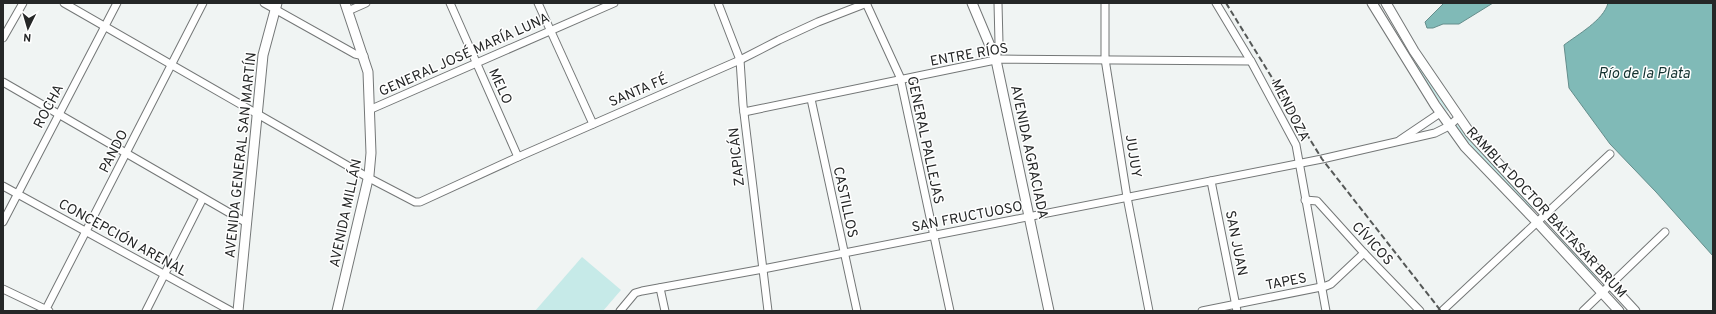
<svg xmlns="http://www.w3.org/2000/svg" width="1716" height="314" font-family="Overpass,sans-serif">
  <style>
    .green { fill: #c6eae8 }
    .water { fill: #80bab7; stroke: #658e8c }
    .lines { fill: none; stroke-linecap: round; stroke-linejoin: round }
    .minor-casing { stroke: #747777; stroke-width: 9 }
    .major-casing { stroke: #747777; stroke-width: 11 }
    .minor { stroke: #fff; stroke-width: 7 }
    .major { stroke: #fff; stroke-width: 9 }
    .rail { stroke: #555857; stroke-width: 2; stroke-dasharray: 6 3; stroke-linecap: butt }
    .labels { text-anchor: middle; stroke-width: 3; stroke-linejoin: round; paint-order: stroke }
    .street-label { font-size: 14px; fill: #252727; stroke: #fff }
    .water-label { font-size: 15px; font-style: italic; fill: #143331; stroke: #fff }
  </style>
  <rect width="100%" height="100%" fill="#f0f4f3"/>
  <!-- green -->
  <g class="green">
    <path d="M1416 63 1418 64 1448 109V111L1446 110 1415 66Z"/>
    <path d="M1456 123 1479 150 1532 206V209H1530L1481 158 1455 125Z"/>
    <path d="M1551 229 1597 276 1596 278 1594 279 1550 230Z"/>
    <path d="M582 257 621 290 603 311H535Z"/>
  </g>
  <!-- water -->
  <g class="water">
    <path d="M1444 3H1493L1459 24H1443L1433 28H1427L1425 22Z"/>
    <path d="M1608 3H1713V256L1656 192 1610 144 1569 88 1564 45C1577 35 1604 20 1608 3Z"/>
  </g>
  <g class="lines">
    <defs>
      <g id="minor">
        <path d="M64 3 369 178 415 202H420L518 157 740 60 779 40 818 22 867 3"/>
        <path d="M264 3 355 54 364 56"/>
        <path d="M450 3 518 157"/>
        <path d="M538 3 593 124"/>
        <path d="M718 3 740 60 743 105 768 311"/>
        <path d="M866 3 900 77 950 311"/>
        <path d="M1105 3V59L1127 197 1149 311"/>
        <path d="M1216 3 1252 63 1296 145 1326 311"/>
        <path d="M348 11 366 3"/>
        <path d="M3 38 23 3"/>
        <path d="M996 60 999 43 998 3"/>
        <path d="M3 82 247 223"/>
        <path d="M811 99 857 311"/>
        <path d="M369 110 614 3"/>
        <path d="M744 112 1000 59 1251 61"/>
        <path d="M1400 140 1440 113"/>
        <path d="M1211 181 1237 311"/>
        <path d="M3 186 231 311"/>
        <path d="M1305 200 1317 201 1364 253 1420 311"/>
        <path d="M3 222 117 3"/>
        <path d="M660 288 665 311"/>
        <path d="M3 289 49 311"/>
        <path d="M45 311 203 3"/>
        <path d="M146 311 203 198"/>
        <path d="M620 311 635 293 642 291 763 269 1322 159 1435 133 1449 126 1459 117"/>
        <path d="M1202 311 1326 286 1331 284 1364 253"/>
        <path d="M1442 311 1610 154"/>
        <path d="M1583 311 1665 232"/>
      </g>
      <g id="major">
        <path d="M972 3 996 60 1049 311"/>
        <path d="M1372 3 1435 105 1465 147 1537 222 1619 311"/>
        <path d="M1386 3 1414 51 1470 133 1635 311"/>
        <path d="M238 311 263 55 277 3"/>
        <path d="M337 311 369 175 371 153 368 72 345 3"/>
      </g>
    </defs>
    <!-- minor casing -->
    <use href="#minor" class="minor-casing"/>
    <!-- major casing -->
    <use href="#major" class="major-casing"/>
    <!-- minor -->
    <use href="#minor" class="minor"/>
    <!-- major -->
    <use href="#major" class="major"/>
    <!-- rail -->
    <path class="rail" d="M1226 3 1322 159 1441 311"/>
  </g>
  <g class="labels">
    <!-- street labels -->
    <g class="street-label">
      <text transform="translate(464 54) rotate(-24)" y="5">GENERAL JOSÉ MARÍA LUNA</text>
      <text transform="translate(969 54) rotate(-10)" y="5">ENTRE RÍOS</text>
      <text transform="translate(501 86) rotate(66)" y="5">MELO</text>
      <text transform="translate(638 90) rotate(-23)" y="5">SANTA FÉ</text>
      <text transform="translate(48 106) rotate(-62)" y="5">ROCHA</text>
      <text transform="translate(1291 110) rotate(63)" y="5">MENDOZA</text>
      <text transform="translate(926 140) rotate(78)" y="5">GENERAL PALLEJAS</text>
      <text transform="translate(113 151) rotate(-63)" y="5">PANDO</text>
      <text transform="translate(1030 152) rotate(78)" y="5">AVENIDA AGRACIADA</text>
      <text transform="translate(240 155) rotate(-84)" y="5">AVENIDA GENERAL SAN MARTÍN</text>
      <text transform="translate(1134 156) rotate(81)" y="5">JUJUY</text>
      <text transform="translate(736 157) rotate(-96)" y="5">ZAPICÁN</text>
      <text transform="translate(846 202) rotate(78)" y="5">CASTILLOS</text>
      <text transform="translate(1547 212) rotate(47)" y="5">RAMBLA DOCTOR BALTASAR BRUM</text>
      <text transform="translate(345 213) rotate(-78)" y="5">AVENIDA MILLÁN</text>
      <text transform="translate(967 216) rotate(-11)" y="5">SAN FRUCTUOSO</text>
      <text transform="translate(123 237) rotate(29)" y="5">CONCEPCIÓN ARENAL</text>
      <text transform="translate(1237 243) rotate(79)" y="5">SAN JUAN</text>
      <text transform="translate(1373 243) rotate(47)" y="5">CÍVICOS</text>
      <text transform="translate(1286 281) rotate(-11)" y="5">TAPES</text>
    </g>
    <!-- water labels -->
    <g class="water-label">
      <text x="1644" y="78">Río de la Plata</text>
    </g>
  </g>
  <!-- border -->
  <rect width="1716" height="314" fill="none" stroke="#252727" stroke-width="8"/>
  <!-- north arrow -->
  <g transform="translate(28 28) rotate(185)" stroke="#ffffff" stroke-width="3" paint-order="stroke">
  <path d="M0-3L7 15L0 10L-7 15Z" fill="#252727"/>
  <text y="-6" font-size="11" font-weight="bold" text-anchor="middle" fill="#252727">N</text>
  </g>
</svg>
